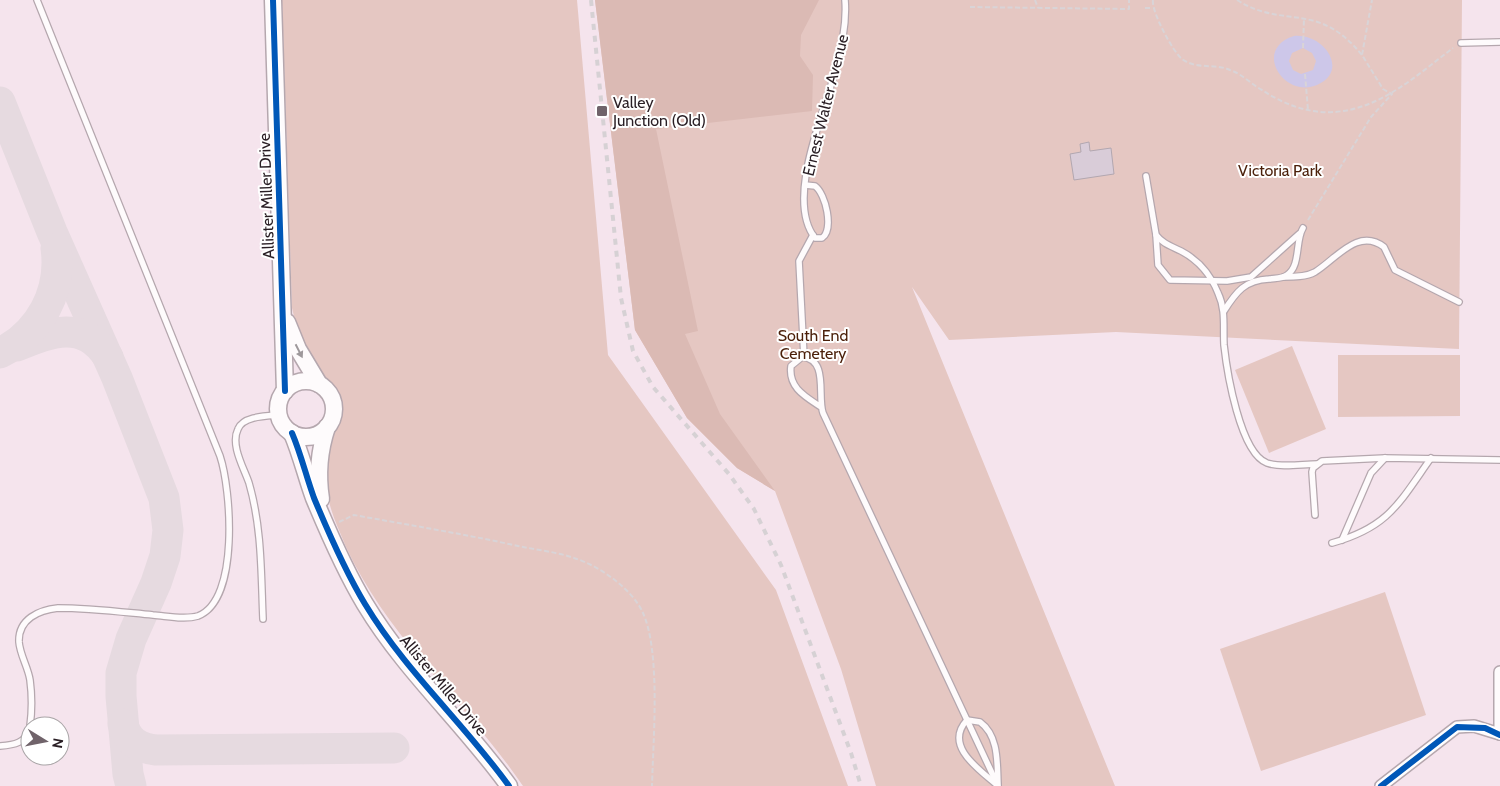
<svg xmlns="http://www.w3.org/2000/svg" width="1500" height="786" font-family="Cabin,sans-serif">
  <style>
    .green { fill: #e5c7c2 }
    .forest { fill: #dbbab4 }
    .water { fill: #cdc7e9; fill-rule: evenodd }
    .lines { fill: none; stroke-linecap: round; stroke-linejoin: round }
    .taxiway { stroke: #e6dae0; stroke-width: 31 }
    .building { fill: #d9ccd8; stroke: #b2a7b0 }
    .lane-casing { stroke: #b5a7ae; stroke-width: 8 }
    .street-casing { stroke: #b5a7ae; stroke-width: 14 }
    .secondary-casing { stroke: #b5a7ae; stroke-width: 19 }
    .path { stroke: #d9d4d7; stroke-width: 2; stroke-dasharray: 5 2.5; stroke-linecap: butt }
    .lane { stroke: #fefbfc; stroke-width: 5.5 }
    .street { stroke: #fefbfc; stroke-width: 11 }
    .secondary { stroke: #fefbfc; stroke-width: 16 }
    .rail { stroke: #d6d1d4; stroke-width: 4; stroke-dasharray: 6 6; stroke-linecap: butt }
    .cycleway-casing { stroke: #fff; stroke-width: 9 }
    .cycleway { stroke: #0057b8; stroke-width: 6 }
    .oneway { fill: #9e989b }
    .poi-dot { fill: #70636a; stroke: #fff; stroke-width: 2 }
    .labels { text-anchor: middle; stroke-width: 4; stroke-linejoin: round; paint-order: stroke }
    .poi-label { font-size: 16px; fill: #291e24; stroke: #fff; text-anchor: start }
    .street-label { font-size: 16px; fill: #291e24; stroke: #fff }
    .park-label { font-size: 16px; fill: #4a1f09; stroke: #fff }
  </style>
  <rect width="100%" height="100%" fill="#f5e4ed"/>
  <!-- green -->
  <g class="green">
    <path d="M282 0H577L608 355 776 590 848 786H523C467 704 388 638 346 547 340 532 332 516 329 501 324 480 326 457 330 437 332 424 342 414 339 401 336 390 330 388 324 380 308 357 298 336 292 308Z"/>
    <path d="M595 0H1462L1459 349 1116 332 949 340 912 287 1115 786H876L841 669 775 491 737 468 687 418 635 330Z"/>
    <path d="M1292 346 1326 429 1269 453 1235 370Z"/>
    <path d="M1338 355H1460V416L1338 417Z"/>
    <path d="M1385 592 1426 715 1261 771 1220 649Z"/>
  </g>
  <!-- forest -->
  <path class="forest" d="M595 0H819L801 35 800 56 813 75 812 111 656 129 698 331 685 334 720 414 775 491 737 468 687 418 635 330Z"/>
  <!-- water -->
  <path class="water" d="M1294 36C1324 33 1350 71 1317 85 1284 99 1252 49 1294 36ZM1303 48 1312 53 1316 61 1313 70 1301 74 1293 70 1289 61 1292 53Z"/>
  <g class="lines">
    <!-- taxiway -->
    <g class="taxiway">
      <path d="M0 102 52 232 117 378 164 498 168 530 165 556 156 583 131 639 121 673V696L128 774 131 786"/>
      <path d="M17 346C51 332 83 319 108 357"/>
      <path d="M0 353C40 333 62 292 56 248"/>
      <path d="M123 724C127 741 139 748 156 750L394 748"/>
    </g>
  </g>
  <!-- building -->
  <path class="building" d="M1089 142 1090 151 1111 148 1114 174 1074 180 1070 154 1081 152 1080 144Z"/>
  <g class="lines">
    <defs>
      <g id="lane">
        <path d="M1461 43 1500 42"/>
        <path d="M1146 176 1156 235C1163 244 1171 246 1181 251 1198 260 1211 275 1218 293 1226 310 1223 327 1224 345 1227 372 1240 453 1267 463 1282 468 1302 464 1317 464"/>
        <path d="M805 185 815 186C826 194 834 230 822 238H815C785 200 824 113 835 72 841 49 847 24 845 0"/>
        <path d="M1156 235 1158 265 1170 280 1227 281 1251 277 1299 234"/>
        <path d="M1284 277C1294 277 1306 277 1315 272 1336 259 1358 227 1384 247L1395 270 1459 302"/>
        <path d="M1224 311C1236 292 1245 280 1269 279 1275 278 1282 279 1287 275 1301 266 1295 241 1303 228"/>
        <path d="M804 357 799 261 813 235"/>
        <path d="M821 407C806 397 788 388 791 366L802 357C829 359 817 396 823 413L998 786"/>
        <path d="M1315 515 1312 472 1313 468 1322 461 1385 458 1500 460"/>
        <path d="M1342 540 1371 473 1385 458"/>
        <path d="M1332 543C1389 527 1399 503 1431 458"/>
        <path d="M263 619C261 573 262 528 249 483 244 468 230 445 238 429 243 416 267 416 279 415"/>
        <path d="M30 726C32 711 32 695 30 680 28 667 20 655 19 642 18 619 39 610 58 608 89 608 121 612 153 615 167 616 184 620 198 616 240 600 231 489 220 456L37 0"/>
        <path d="M0 746C14 745 26 743 30 728"/>
        <path d="M997 785C980 770 943 746 967 720L980 722C999 736 997 763 998 784"/>
      </g>
      <g id="street">
        <path d="M1500 734V672"/>
        <path d="M1381 786 1457 727 1474 726 1500 734"/>
      </g>
      <g id="secondary">
        <path d="M273 0 285 391"/>
        <path d="M287 322 298 349 319 384"/>
        <circle cx="306" cy="409" r="28"/>
        <path d="M292 433C301 454 306 476 314 498 329 534 345 571 365 604 406 672 463 722 509 786"/>
        <path d="M321 499C317 474 319 451 327 427"/>
      </g>
    </defs>
    <!-- lane casing -->
    <use href="#lane" class="lane-casing"/>
    <!-- street casing -->
    <use href="#street" class="street-casing"/>
    <!-- secondary casing -->
    <use href="#secondary" class="secondary-casing"/>
    <!-- path -->
    <g class="path">
      <path d="M1035 0 1038 8"/>
      <path d="M1153 0C1151 11 1173 52 1182 59 1197 70 1215 63 1230 70 1242 74 1251 84 1262 90 1283 104 1309 114 1334 112 1381 109 1417 75 1453 48"/>
      <path d="M1237 0C1285 30 1317 0 1362 55"/>
      <path d="M970 7 1129 9V0"/>
      <path d="M1145 8H1152"/>
      <path d="M1303 48 1304 18"/>
      <path d="M1305 74 1308 110"/>
      <path d="M1308 220 1371 117 1392 94 1383 89 1362 55 1372 0"/>
      <path d="M339 522 354 515C409 525 464 534 518 546 537 550 558 552 577 559 601 567 633 590 643 613 661 653 653 741 652 786"/>
    </g>
    <!-- lane -->
    <use href="#lane" class="lane"/>
    <!-- street -->
    <use href="#street" class="street"/>
    <!-- secondary -->
    <use href="#secondary" class="secondary"/>
    <!-- rail -->
    <path class="rail" d="M591 0 621 298 633 351 653 387 729 474 754 509 781 565 851 753 861 786"/>
    <defs>
      <g id="cycleway">
        <path d="M273 0 285 391"/>
        <path d="M292 433C301 454 306 476 314 498 329 534 345 571 365 604 406 672 463 722 509 786"/>
        <path d="M1381 786 1457 727 1485 728 1500 735"/>
      </g>
    </defs>
    <!-- cycleway casing -->
    <use href="#cycleway" class="cycleway-casing"/>
    <!-- cycleway -->
    <use href="#cycleway" class="cycleway"/>
  </g>
  <!-- one-way arrows -->
  <defs><path id="oneway-solid" d="M-6-.8H1V-3.2L6.5 0L1 3.2V.8H-6Z" transform="scale(1.25)"/></defs>
  <use class="oneway" href="#oneway-solid" transform="translate(299 351) rotate(63)"/>
  <!-- markers -->
  <rect class="poi-dot" x="596" y="105" width="12" height="12" rx="2.5"/>
  <g class="labels">
    <!-- poi labels -->
    <g class="poi-label">
      <text x="613" y="108">Valley<tspan x="613" dy="18">Junction (Old)</tspan></text>
    </g>
    <!-- street labels -->
    <g class="street-label">
      <text transform="translate(825 105) rotate(-76)" y="6">Ernest Walter Avenue</text>
      <text transform="translate(266 196) rotate(-92)" y="6">Allister Miller Drive</text>
      <text transform="translate(444 685) rotate(50)" y="6">Allister Miller Drive</text>
    </g>
    <!-- park labels -->
    <g class="park-label">
      <text x="1280" y="176">Victoria Park</text>
      <text x="813" y="341">South End<tspan x="813" dy="18">Cemetery</tspan></text>
    </g>
  </g>
  <!-- north arrow -->
  <g transform="translate(45 741) rotate(100)"><circle r="24" fill="#ffffff" stroke="#a9a5a7"/>
  <path d="M0-4L9 19L0 12L-9 19Z" fill="#70636a"/>
  <text y="-8" font-size="14" font-weight="bold" text-anchor="middle" fill="#291e24">N</text>
  </g>
</svg>
